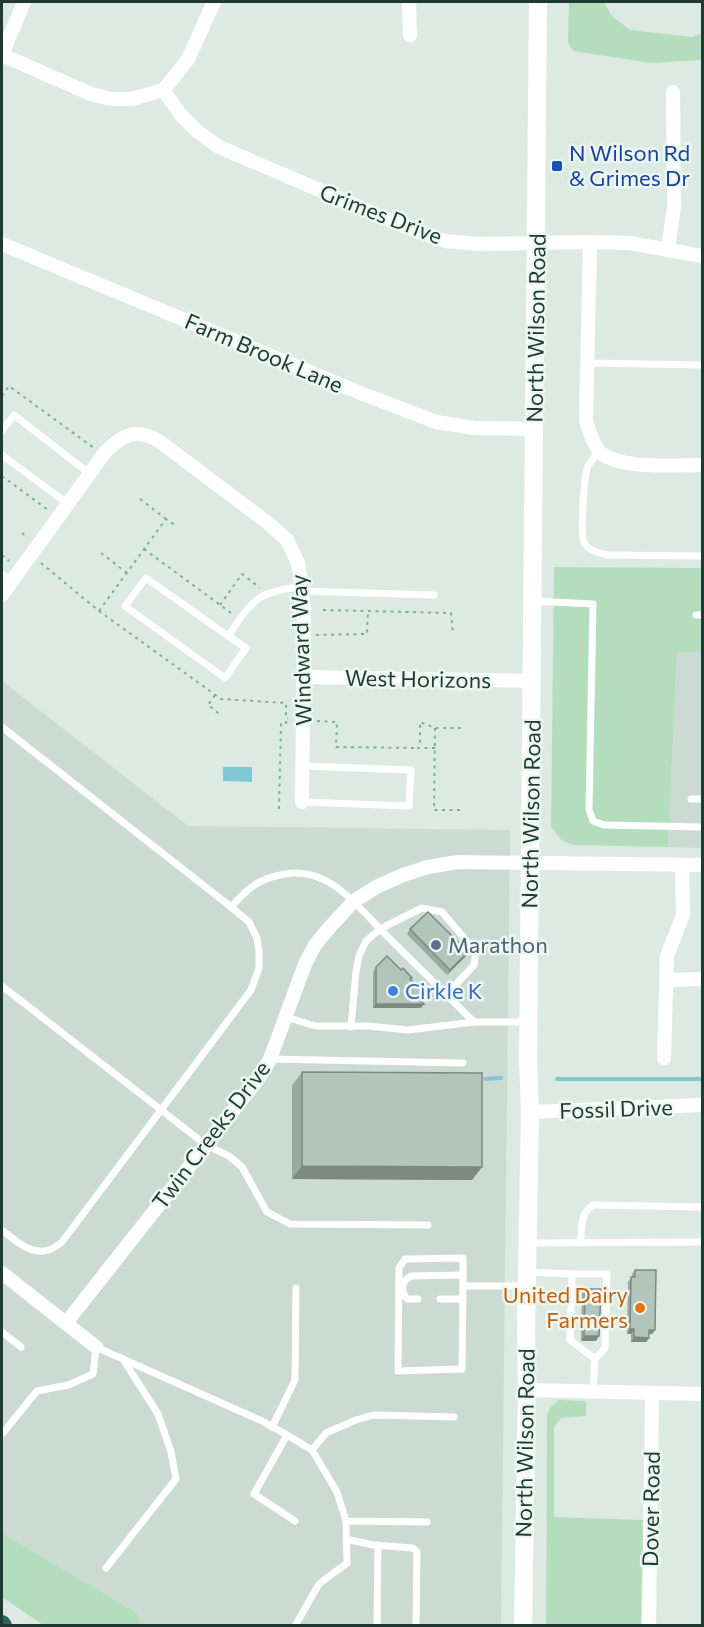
<svg xmlns="http://www.w3.org/2000/svg" width="704" height="1627" font-family="Commissioner,sans-serif">
  <style>
    .built { fill: #cbdad3 }
    .green { fill: #b4ddbe }
    .water { fill: #80c8d4 }
    .lines { fill: none; stroke-linecap: round; stroke-linejoin: round }
    .stream { stroke: #80c8d4; stroke-width: 4 }
    .path { stroke: #7bb09e; stroke-width: 2; stroke-dasharray: 3 4.5; stroke-linecap: butt }
    .lane { stroke: #fff; stroke-width: 7 }
    .street { stroke: #fff; stroke-width: 14 }
    .secondary { stroke: #fff; stroke-width: 18 }
    .highway { stroke: #286859; stroke-width: 18 }
    .wall { fill: #99a9a3 }
    .shaded-wall { fill: #7d8a84 }
    .building { fill: #b2c5bd; stroke: #7d8a84; stroke-width: 1.5 }
    .transit-dot { fill: #1a4fb4; stroke: #edf7f2; stroke-width: 2 }
    .service-dot { fill: #5c6f8a; stroke: #edf7f2; stroke-width: 2 }
    .shop-dot { fill: #3f7fe0; stroke: #edf7f2; stroke-width: 2 }
    .food-dot { fill: #e8710a; stroke: #edf7f2; stroke-width: 2 }
    .labels { text-anchor: middle; stroke-width: 5; stroke-linejoin: round; paint-order: stroke }
    .transit-label { font-size: 22px; fill: #164399; stroke: #edf7f2; text-anchor: start }
    .street-label { font-size: 22px; fill: #1e3a32; stroke: #edf7f2 }
    .service-label { font-size: 22px; fill: #4e5e75; stroke: #edf7f2; text-anchor: start }
    .shop-label { font-size: 22px; fill: #366cbe; stroke: #edf7f2; text-anchor: start }
    .food-label { font-size: 22px; fill: #c56008; stroke: #edf7f2; text-anchor: end }
  </style>
  <rect width="100%" height="100%" fill="#ddeae4"/>
  <!-- built -->
  <g class="built">
    <path d="M677 651 702 652V848L668 847Z"/>
    <path d="M2 681 188 826 510 830 501 1625H141L137 1613 2 1533Z"/>
  </g>
  <!-- green -->
  <g class="green">
    <path d="M569 2H604L612 16 630 30 692 37 702 33V60L651 63 573 51 568 43Z"/>
    <path d="M554 567 702 568V652H677L668 847 573 845 561 840 551 826Z"/>
    <path d="M559 1400 586 1401V1416L561 1418 554 1427V1517L643 1520 641 1625H546L547 1414 551 1407Z"/>
    <path d="M2 1533 137 1613 141 1625H43L2 1597Z"/>
  </g>
  <!-- water -->
  <path class="water" d="M223 767H252V782L223 781Z"/>
  <g class="lines">
    <!-- stream -->
    <g class="stream">
      <path d="M485 1079 501 1078"/>
      <path d="M557 1079H702"/>
    </g>
    <!-- path -->
    <g class="path">
      <path d="M2 396 9 386 94 448"/>
      <path d="M2 476 48 510"/>
      <path d="M140 499 166 519"/>
      <path d="M22 533 28 538"/>
      <path d="M144 549 231 613"/>
      <path d="M101 553 127 573"/>
      <path d="M2 555 9 561"/>
      <path d="M41 563 99 611 221 699 286 703V718"/>
      <path d="M220 605 242 574 260 588"/>
      <path d="M323 610 451 613 453 634"/>
      <path d="M99 611 166 519 175 525"/>
      <path d="M316 635 367 634 368 611"/>
      <path d="M215 695 208 705 222 716"/>
      <path d="M317 721 337 722 336 747 418 748"/>
      <path d="M435 728 434 810H460"/>
      <path d="M435 748H418L420 741V722L435 728H462"/>
      <path d="M279 809 281 723H286V718H288"/>
    </g>
    <!-- lane -->
    <g class="lane">
      <path d="M588 363 702 365"/>
      <path d="M2 431 14 415 90 474"/>
      <path d="M599 451C596 456 591 461 588 466 584 475 580 534 584 542 589 551 598 553 608 555L702 556"/>
      <path d="M2 455 68 504"/>
      <path d="M2 574 12 581"/>
      <path d="M302 591 434 595"/>
      <path d="M533 601 593 604 589 809 593 821 604 825 702 827"/>
      <path d="M696 615H702"/>
      <path d="M228 636 146 578 125 606 225 678 246 648 228 636C252 601 257 591 301 587"/>
      <path d="M2 727 231 907 249 922 257 938 259 951V968L251 990 62 1242C58 1245 54 1248 49 1250 31 1256 15 1240 2 1230"/>
      <path d="M691 799H702"/>
      <path d="M302 802 409 806 411 770 303 766"/>
      <path d="M231 907C248 888 259 878 285 874 331 866 359 909 389 938 417 966 446 994 474 1022"/>
      <path d="M2 986 206 1145 229 1156 242 1167 267 1212 290 1224 428 1225"/>
      <path d="M286 1017 315 1026H368L408 1030 474 1022H526"/>
      <path d="M351 1027 356 971 359 956 366 941 380 929 422 908 442 912 476 952 474 965 446 995"/>
      <path d="M270 1059 463 1063"/>
      <path d="M530 1243 702 1242"/>
      <path d="M581 1243C581 1228 580 1214 593 1205L702 1207"/>
      <path d="M527 1272 572 1274 570 1340 595 1359 593 1392"/>
      <path d="M572 1274H607L605 1348 595 1359"/>
      <path d="M463 1286V1258L405 1259 399 1268 398 1371 462 1369 463 1286H524"/>
      <path d="M418 1299H407C400 1290 401 1282 411 1276L463 1275"/>
      <path d="M440 1299H463"/>
      <path d="M2 1332 21 1347"/>
      <path d="M272 1427 295 1380 296 1288"/>
      <path d="M2 1434 37 1391 68 1385 93 1374 96 1347 262 1421 287 1435 254 1494 295 1521"/>
      <path d="M287 1435 312 1450 326 1433 356 1420 374 1415 454 1417"/>
      <path d="M312 1450 337 1492 346 1521 427 1522"/>
      <path d="M346 1539 373 1545 413 1548 417 1552 416 1626"/>
      <path d="M106 1568 176 1479 171 1452 158 1414 123 1359"/>
      <path d="M295 1626 319 1584 347 1563 346 1521"/>
      <path d="M377 1626 378 1545"/>
    </g>
    <!-- street -->
    <g class="street">
      <path d="M409 2 410 35"/>
      <path d="M2 55 91 94 111 99H132L163 90 171 81 188 59 214 2"/>
      <path d="M2 55 24 2"/>
      <path d="M163 90 181 115 198 132 219 147 408 228 445 241 478 244 590 242 629 243 702 256"/>
      <path d="M590 242 586 421C589 431 592 442 599 451 616 470 677 465 702 465"/>
      <path d="M2 244 358 392 436 422 474 428 535 429"/>
      <path d="M668 250 674 207 673 92"/>
      <path d="M2 595 106 451C124 434 136 428 159 441L268 523 287 540 298 563 304 608 302 802"/>
      <path d="M304 677 532 681"/>
      <path d="M666 980 702 979"/>
      <path d="M664 1058 667 956 683 915 682 865"/>
      <path d="M530 1112 702 1105"/>
      <path d="M2 1273 96 1347"/>
      <path d="M66 1323 259 1078 270 1059 305 964 315 945 329 928 354 901 378 886 403 875 428 867 458 862 702 865"/>
      <path d="M527 1390 702 1394"/>
      <path d="M649 1626 652 1393"/>
    </g>
    <!-- secondary -->
    <path class="secondary" d="M523 1626 527 1390 526 1331 530 1112 528 1059 538 2"/>
    <!-- highway -->
    <path class="highway" d="M2 1624 3 1626"/>
  </g>
  <!-- wall -->
  <g class="wall">
    <path d="M410 929 468 952 465 957 447 975 407 934Z"/>
    <path d="M376 967 401 970 410 980 419 999 421 1008H373V972Z"/>
    <path d="M302 1072 482 1167 472 1180 292 1179V1086Z"/>
    <path d="M635 1270 655 1330 652 1334H649V1338L646 1342H631V1334H627L628 1282 632 1277V1274Z"/>
    <path d="M585 1289 596 1341H581L582 1293Z"/>
  </g>
  <!-- shaded-wall -->
  <g class="shaded-wall">
    <path d="M468 952 465 957 447 975 450 970Z"/>
    <path d="M376 1004H424L421 1008H373Z"/>
    <path d="M302 1166 482 1167 472 1180 292 1179Z"/>
    <path d="M630 1329H634L631 1334H627Z"/>
    <path d="M649 1330H655L652 1334H646Z"/>
    <path d="M584 1336H599L596 1341H581Z"/>
    <path d="M634 1337 649 1338 646 1342H631Z"/>
  </g>
  <!-- building -->
  <g class="building">
    <path d="M428 912 468 952 450 970 410 929Z"/>
    <path d="M387 956 401 970 403 968 412 978 410 979 423 993 418 998 424 1004H376V967Z"/>
    <path d="M302 1072 482 1073V1167L302 1166Z"/>
    <path d="M635 1270H656L655 1330H649V1338L634 1337V1329H630L631 1277H635Z"/>
    <path d="M585 1289H601L599 1336H584Z"/>
  </g>
  <!-- markers -->
  <rect class="transit-dot" x="551" y="160" width="12" height="12" rx="3"/>
  <circle class="service-dot" cx="436" cy="945" r="6"/>
  <circle class="shop-dot" cx="393" cy="991" r="6"/>
  <circle class="food-dot" cx="640" cy="1308" r="6"/>
  <g class="labels">
    <!-- transit labels -->
    <g class="transit-label">
      <text x="569" y="161">N Wilson Rd<tspan x="569" dy="25">&amp; Grimes Dr</tspan></text>
    </g>
    <!-- street labels -->
    <g class="street-label">
      <text transform="translate(381 214) rotate(21)" y="8">Grimes Drive</text>
      <text transform="translate(536 328) rotate(-89)" y="8">North Wilson Road</text>
      <text transform="translate(264 353) rotate(23)" y="8">Farm Brook Lane</text>
      <text transform="translate(301 650) rotate(-92)" y="8">Windward Way</text>
      <text transform="translate(418 679) rotate(1)" y="8">West Horizons</text>
      <text transform="translate(531 814) rotate(-89)" y="8">North Wilson Road</text>
      <text transform="translate(616 1109) rotate(-2)" y="8">Fossil Drive</text>
      <text transform="translate(211 1135) rotate(-53)" y="8">Twin Creeks Drive</text>
      <text transform="translate(525 1443) rotate(-89)" y="8">North Wilson Road</text>
      <text transform="translate(651 1509) rotate(-89)" y="8">Dover Road</text>
    </g>
    <!-- service labels -->
    <g class="service-label">
      <text x="448" y="953">Marathon</text>
    </g>
    <!-- shop labels -->
    <g class="shop-label">
      <text x="405" y="999">Cirkle K</text>
    </g>
    <!-- food labels -->
    <g class="food-label">
      <text x="628" y="1303">United Dairy<tspan x="628" dy="25">Farmers</tspan></text>
    </g>
  </g>
  <!-- border -->
  <rect width="704" height="1627" fill="none" stroke="#1e3a32" stroke-width="6"/>
</svg>
